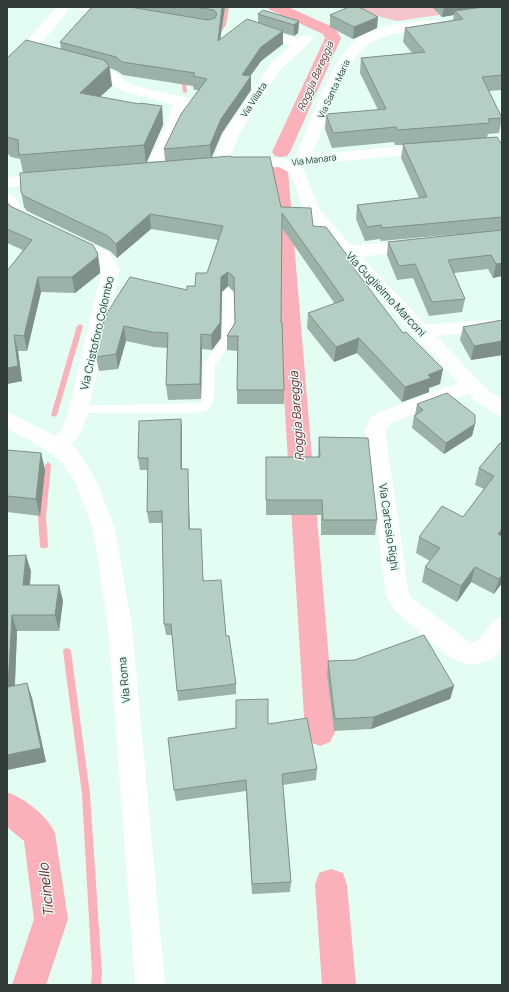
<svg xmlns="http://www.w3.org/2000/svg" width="509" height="992" font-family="Manrope,sans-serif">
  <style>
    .green { fill: #f3c5ca }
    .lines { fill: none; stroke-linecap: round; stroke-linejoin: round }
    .stream { fill: #fbb1ba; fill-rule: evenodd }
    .canal { fill: #fbb1ba; fill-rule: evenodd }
    .service { fill: #fff; fill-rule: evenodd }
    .pedestrian { fill: #fff; fill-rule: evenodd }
    .minor { fill: #fff; fill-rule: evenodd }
    .tertiary { fill: #fff; fill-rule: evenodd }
    .wall { fill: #9cb1a8; fill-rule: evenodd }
    .shaded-wall { fill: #7f9088 }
    .building { fill: #b5cec3; stroke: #7f9088 }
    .labels { text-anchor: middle; stroke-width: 3; stroke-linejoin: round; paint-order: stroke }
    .far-street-label { font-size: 9px; fill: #323c38; stroke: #e3fdf2 }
    .far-water-label { font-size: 10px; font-style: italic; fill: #7b2639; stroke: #e3fdf2 }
    .street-label { font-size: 11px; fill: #323c38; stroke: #e3fdf2 }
    .water-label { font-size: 12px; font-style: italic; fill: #7b2639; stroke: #e3fdf2 }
    .near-water-label { font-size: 14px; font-style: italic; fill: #7b2639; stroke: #e3fdf2 }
  </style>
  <rect width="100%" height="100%" fill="#e3fdf2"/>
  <!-- green -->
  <path class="green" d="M342 7H495L397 21Z"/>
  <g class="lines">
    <!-- stream -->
    <g class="stream">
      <path d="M225 7H229L226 25 218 36H214V35L222 25Z"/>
      <path d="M181 75 185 76 187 92 185 93 183 92Z"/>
      <path d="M80 324 83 326 57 415 54 417 51 415 77 326Z"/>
      <path d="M48 462 51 465 46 517 48 546 47 548H41L40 546 38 517 45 465Z"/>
      <path d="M67 648 70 649 71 651 90 794 102 973 101 985H91L92 973 82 794 63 651 64 649Z"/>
    </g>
    <!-- canal -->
    <g class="canal">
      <path d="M267 7H288L335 28 341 38 290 152 287 156 281 157 275 156 272 152 325 38 323 34 270 10Z"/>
      <path d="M279 165 286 167 288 171 335 732 330 742 320 746 310 742 305 732 270 171 272 167Z"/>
      <path d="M7 792C25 799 47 815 55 833L68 919 46 985H12L34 919 24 841 7 827Z"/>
      <path d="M331 869 343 873 347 885 356 985H322L315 885 319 873Z"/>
    </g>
    <!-- service -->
    <path class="service" d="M228 288 233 292 234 338 215 365 214 400 208 410 194 413H74L72 410 74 407 78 406 200 403 202 400 203 364 222 338 223 292Z"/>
    <!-- pedestrian -->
    <path class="pedestrian" d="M257 26 305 41 306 44 300 48 252 33 251 30 252 27Z"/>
    <!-- minor -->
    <g class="minor">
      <path d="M56 7H70C60 22 23 68 7 72V60L20 49Z"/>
      <path d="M79 7H110L126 10 128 13 126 16 121 17 86 11 81 10Z"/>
      <path d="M435 20 440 21 442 24 440 27C420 32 399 31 380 38 342 52 329 120 312 154L431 144 437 146 439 149 437 152 312 164 291 169 285 167 283 164 285 161 294 158C311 125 329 56 361 36 382 23 411 23 435 20Z"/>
      <path d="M306 35 311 36 313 39 281 69 239 134 232 154V165L230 168 224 170 218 168 216 165V154L223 134 271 63 301 36Z"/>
      <path d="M82 63 114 71 126 81 135 86 187 98 190 101 177 136 158 174 152 176 146 174 144 171 161 136 173 104 125 92 115 87 111 82 104 77 77 70 75 67 77 64Z"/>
      <path d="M417 240 423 242 426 246 423 250 347 258 341 256 338 252 341 248 347 246Z"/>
      <path d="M502 319V331L421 337 414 336 411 331 414 326 421 325Z"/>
      <path d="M471 378 478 380 481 385 478 390 391 423 385 430 409 594 412 598 471 643C486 640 485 622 502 616V646L497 655 490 660 471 665 450 658 396 612 386 596 365 430 370 418 377 413Z"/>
    </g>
    <!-- tertiary -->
    <g class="tertiary">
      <path d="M271 157 291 160 303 168 320 210 353 248 478 380 490 392 502 399V416L495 414 476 402 341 256 306 215 290 173 279 167 241 168 235 166 233 163 235 160Z"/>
      <path d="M50 174 56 175 58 179 56 183 7 187V177Z"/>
      <path d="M7 193C18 196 18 207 27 213 33 217 41 217 46 224L43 228C32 231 10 222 7 209 6 204 7 198 7 193Z"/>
      <path d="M71 235 109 252 120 269 87 416 81 432 71 446 77 449 96 480 115 529 132 627 165 985H135L108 627 93 529 75 482 61 461 30 440 7 429V412L55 436 62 428 67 416 102 269 96 260 65 244 62 240 65 236Z"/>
    </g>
  </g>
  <!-- wall -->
  <g class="wall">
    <path d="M92 7H225L220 39 258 22V14L299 21 298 33 294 36 283 33V44L261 61 250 76 251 90 222 133 211 157H231L281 207 313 226 349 258 348 262 440 384 429 388V392L402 402 357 353 334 362 307 328 308 313 335 304 282 228 281 322 284 390V404H237V351L227 350V336L235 323 234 292 228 286 222 292 221 338 212 350 202 349 201 399 168 400 166 385 167 348 154 347 126 341 118 369 99 371 96 357 105 316 187 290 195 286 207 273 218 240 151 229 117 258 110 251 27 211 24 207 21 192 23 172 20 159 11 157 7 153V58L61 49 60 42ZM110 68 117 71 123 75 193 86 194 90H198L164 149 165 161 146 162 163 125 162 106 139 104 100 97 112 86Z"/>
    <path d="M432 7H502V90L489 91 502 118 499 133 488 134 487 137 502 145V276L493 278 488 269 454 273 465 299 462 312 429 316 413 278 397 280 387 255 388 242 459 234 381 241 380 239 365 241 356 219 357 205 419 198 401 158 403 145H395L394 142 332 148 325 129 326 114 378 110 360 73 361 58 412 53 403 42 405 28 453 20 454 15 442 17Z"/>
    <path d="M330 15 377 28 353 39 330 27Z"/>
    <path d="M7 202 10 206 100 269V273L75 293 41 292 27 351H18L22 381 7 384V271L23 250 7 243Z"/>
    <path d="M502 320V355L471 360 460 340 463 327Z"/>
    <path d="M417 404 475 424 472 436 444 454 412 428 414 416 415 415Z"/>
    <path d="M181 419 182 431V469L188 481 190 529 204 581 226 636 236 684V694L178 701 172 635H166L164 624 162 523H149L147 512 148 470H140L138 458Z"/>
    <path d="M319 437 377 520 375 535H321V515H266V457H318Z"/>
    <path d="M500 443 502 583 494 594 471 582 457 602 422 582 425 567 430 561 416 553 419 537 463 517 484 489 475 485 479 468Z"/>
    <path d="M7 450 41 453 45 470 40 516 7 512Z"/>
    <path d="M7 556 31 571 30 585H59L63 601 59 631H17L15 686 32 698 46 762 7 770Z"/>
    <path d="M328 661 454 686 450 699 371 729 334 731 327 674Z"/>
    <path d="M268 724 317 769 316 780 283 785 291 882 290 892 252 894 246 791 176 801 174 790 236 728Z"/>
  </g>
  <!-- shaded-wall -->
  <g class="shaded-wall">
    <path d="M222 7H225L218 54V41Z"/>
    <path d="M444 7H502L455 11 454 15 442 17Z"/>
    <path d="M378 17 377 28 353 39 354 27Z"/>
    <path d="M299 21 298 33 294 36V25Z"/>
    <path d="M283 31V44L261 61 242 88V75L261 47Z"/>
    <path d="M109 66 112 86 83 112 80 93Z"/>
    <path d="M251 76V90L222 133 211 159 210 145 221 119Z"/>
    <path d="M162 106 163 125 146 164 144 145Z"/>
    <path d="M150 214 151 229 117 258 116 244Z"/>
    <path d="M98 254 100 269V273L75 293 72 277Z"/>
    <path d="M502 263V276L493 278 496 264Z"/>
    <path d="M228 272V286L222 292 221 338 212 350 211 335 221 277Z"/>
    <path d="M38 277 41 292 27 351 24 336Z"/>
    <path d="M124 326 126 341 118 369 116 354Z"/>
    <path d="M201 334 202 349 201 399 200 384Z"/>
    <path d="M14 335 18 351 22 381 7 384V368Z"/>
    <path d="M359 338 357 353 334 362 336 347Z"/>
    <path d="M502 341V355L471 360 474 346Z"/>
    <path d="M443 369 440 384 429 388V392L402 402 405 387 428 375Z"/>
    <path d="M181 419 182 431V481L181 469Z"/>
    <path d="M475 424 472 436 444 454 446 443Z"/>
    <path d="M41 453 45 470 40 516 36 499Z"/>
    <path d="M188 469V481L190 541 189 529Z"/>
    <path d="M502 529V539L498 534Z"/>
    <path d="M26 555 31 571 28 601 23 585Z"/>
    <path d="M475 567 471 582 457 602 461 586Z"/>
    <path d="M502 575V583L494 594 499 579Z"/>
    <path d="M59 585 63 601 59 631 55 615Z"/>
    <path d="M12 615 17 631 14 702 8 687Z"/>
    <path d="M27 683 32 698 46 762 7 770V755Z"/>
    <path d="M454 686 450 699 371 729 374 717Z"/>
  </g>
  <!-- building -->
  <g class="building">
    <path d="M92 7H130L208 20 215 18 217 14 214 10 194 7H222L218 41 247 19 283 31 261 47 242 75 251 76 221 119 210 145 164 149 181 114 207 79 193 76 195 73 122 62 116 57 60 42Z"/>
    <path d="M349 7H359L378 17 354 27 330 15Z"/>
    <path d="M483 7H502V75L482 77 502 118 488 119 490 123 397 130 396 127 333 133 326 114 386 109 361 58 425 52 405 28 463 19 455 11Z"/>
    <path d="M263 10 299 21 294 25 258 14Z"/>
    <path d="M26 40 104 60 109 66 80 93 139 104 140 103 162 106 144 145 19 155 18 140 7 137V58Z"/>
    <path d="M497 137 502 145V217L382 228 381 225 367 227 357 205 427 197 403 144Z"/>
    <path d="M231 156V157H270L281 207 311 208 313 226 326 227 349 258H346L403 333 406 332 443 369 428 375 431 378 405 387 359 338 336 347 308 313 344 300 282 213 281 322H282L284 390H237L238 336H227L235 323 234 277 228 272 221 277 220 323 211 335 201 334 200 384 166 385 168 333 152 332 124 326 116 354 96 357 105 316 130 277 187 290V286H195L196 273H207L223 226 150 214 116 244 108 236 24 196 21 192 20 173Z"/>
    <path d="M7 202 10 206 93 245 98 254 97 257 72 277H38L24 336 14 335 18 366 7 368V271L32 240 7 229Z"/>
    <path d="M502 230V263L496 264 491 255 448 260 465 299 432 302 415 264 399 266 388 242Z"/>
    <path d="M502 320V341L474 346 463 327Z"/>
    <path d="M447 393 475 415V424L446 443 414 416 423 410 417 404Z"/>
    <path d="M181 419V469H188L189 529H201L203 581 221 580 226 636H229L236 684 177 691 171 624H164L162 511 147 512 148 458H138L139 421Z"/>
    <path d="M319 437 368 438 377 520H323L322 500H266V457H320Z"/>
    <path d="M500 443 502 444V529L498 534 502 536V575L499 579 475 567 461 586 425 567 440 548 419 537 442 506 463 517 494 476 479 468Z"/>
    <path d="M7 450 41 453 36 499 7 496Z"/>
    <path d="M26 555 23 585H59L55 615H12L8 687 27 683 41 748 7 755V556Z"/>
    <path d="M424 635 454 686 374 717 335 719 328 661 355 660Z"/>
    <path d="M268 699V724L307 718 317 769 282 774 291 882 252 884 246 780 174 790 168 738 236 728V700Z"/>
  </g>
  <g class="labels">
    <!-- far-street labels -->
    <g class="far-street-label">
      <text transform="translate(334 89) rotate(-65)" y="3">Via Santa Maria</text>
      <text transform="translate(254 100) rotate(-57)" y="3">Via Villata</text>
      <text transform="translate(314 160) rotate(-7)" y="3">Via Manara</text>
    </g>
    <!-- far-water labels -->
    <g class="far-water-label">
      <text transform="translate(315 76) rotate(-66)" y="4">Roggia Bareggia</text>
    </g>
    <!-- street labels -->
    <g class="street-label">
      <text transform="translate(386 294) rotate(47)" y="4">Via Guglielmo Marconi</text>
      <text transform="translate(97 333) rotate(-77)" y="4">Via Cristoforo Colombo</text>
      <text transform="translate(389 527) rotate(82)" y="4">Via Cartesio Righi</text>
      <text transform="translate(124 680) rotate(-95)" y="4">Via Roma</text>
    </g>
    <!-- water labels -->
    <g class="water-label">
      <text transform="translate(297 416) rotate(-94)" y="4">Roggia Bareggia</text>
    </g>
    <!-- near-water labels -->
    <g class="near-water-label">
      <text transform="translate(46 890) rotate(-96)" y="5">Ticinello</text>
    </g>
  </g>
  <!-- border -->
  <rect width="509" height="992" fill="none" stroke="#323c38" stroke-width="16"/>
</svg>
